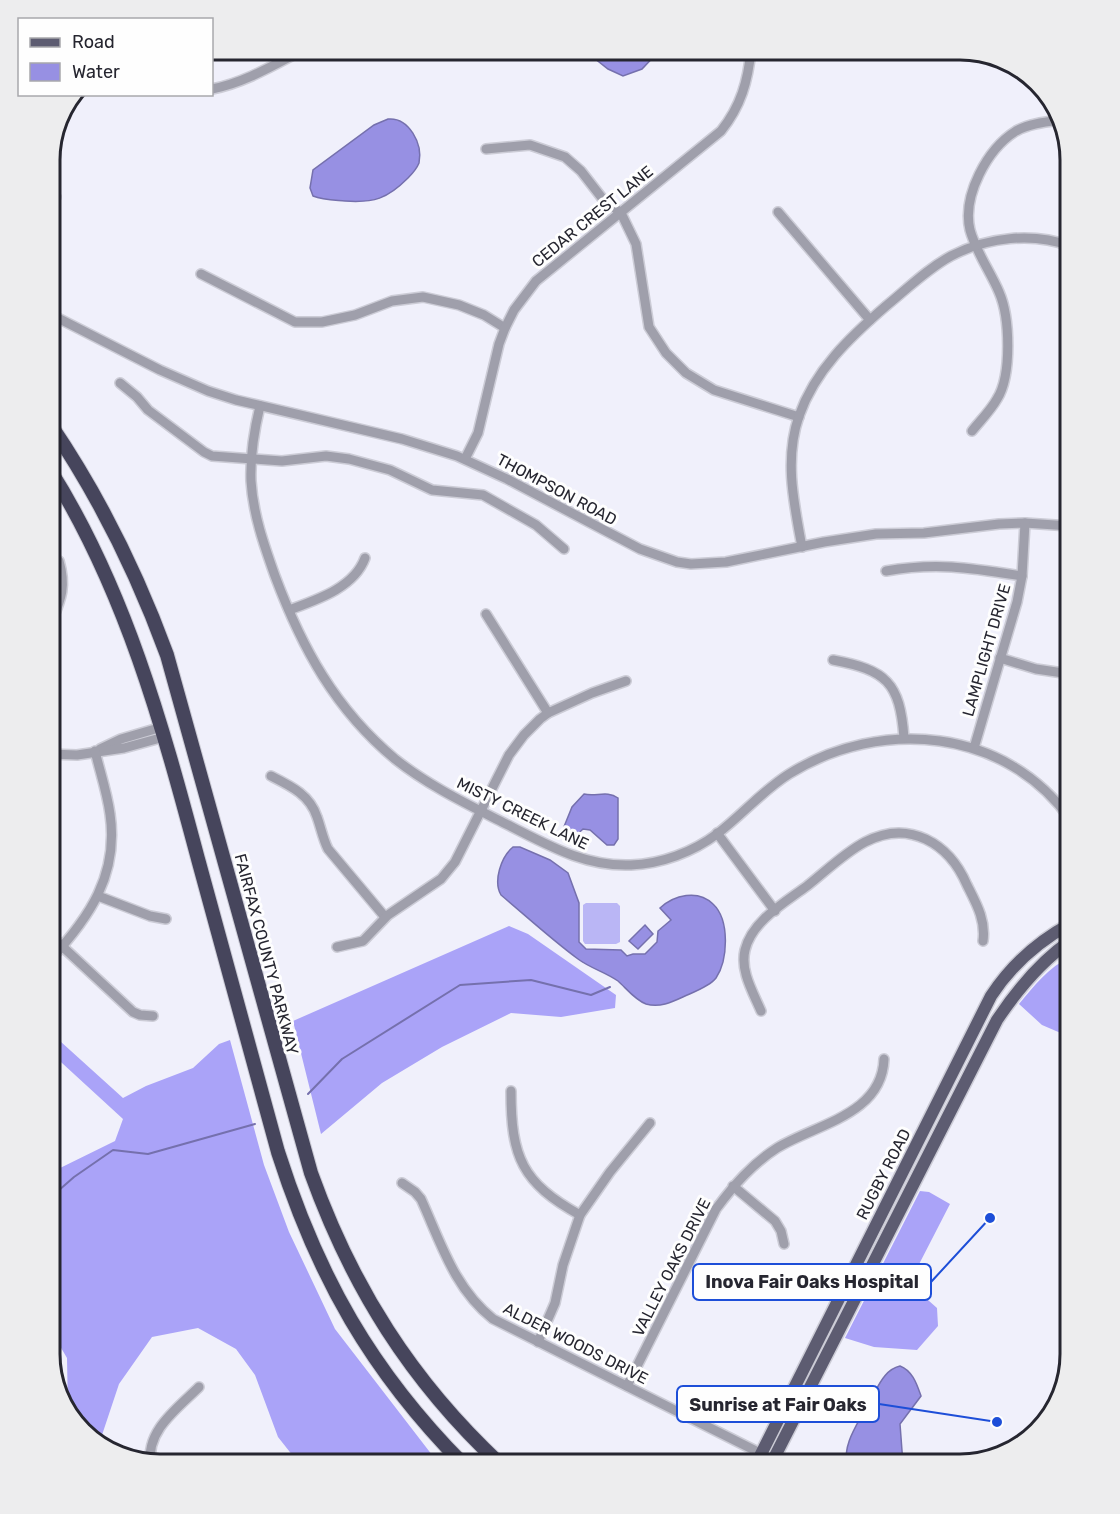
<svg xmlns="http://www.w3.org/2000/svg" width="1120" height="1514" font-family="Rubik,sans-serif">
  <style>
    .green { fill: #bab6f5 }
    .forest { fill: #aaa3f8 }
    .water { fill: #9790e3; stroke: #7570ad; stroke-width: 1.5 }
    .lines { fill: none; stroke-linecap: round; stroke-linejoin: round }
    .stream { stroke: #7570ad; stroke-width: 2 }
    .minor-casing { stroke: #ccccd6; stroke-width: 12 }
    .major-casing { stroke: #ccccd6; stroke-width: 15 }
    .highway-casing { stroke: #ccccd6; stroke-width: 16 }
    .minor { stroke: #9f9fab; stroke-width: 9 }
    .major { stroke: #5d5c71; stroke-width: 12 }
    .highway { stroke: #46455c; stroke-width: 14 }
    .labels { text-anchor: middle; stroke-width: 6; stroke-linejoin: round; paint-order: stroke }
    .street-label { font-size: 16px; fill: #262630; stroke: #fefefe }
    .rim { fill: none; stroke: #262630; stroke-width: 3 }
    .leader { fill: none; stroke: #1d4ed8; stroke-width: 2 }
    .callout-dot { fill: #1d4ed8; stroke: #fefefe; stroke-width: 2 }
    .callout { fill: #fefefe; stroke: #1d4ed8; stroke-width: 2 }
    .callout-label { font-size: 18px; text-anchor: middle; font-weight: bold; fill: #262630 }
  </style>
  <rect width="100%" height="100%" fill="#f0f0fb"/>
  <!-- green -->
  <path class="green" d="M586 903H617L620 906V942L616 944H585L583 941V905Z"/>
  <!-- forest -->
  <g class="forest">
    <path d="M509 926 528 934 616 995 615 1008 561 1017 511 1013 442 1047 382 1083 321 1134 293 1021Z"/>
    <path d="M1070 957V1020L1063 1034 1042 1025 1019 1004C1034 986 1049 967 1070 957Z"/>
    <path d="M50 1032 123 1098 146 1086 193 1068 219 1044 230 1040 264 1165 289 1232 335 1329 439 1464H296L293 1456 278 1437 255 1375 236 1349 198 1328 152 1337 119 1384 99 1444 68 1413 67 1358 50 1329V1171H54L115 1141 123 1119 50 1052Z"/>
    <path d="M920 1191 929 1192 950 1204 914 1274 920 1293 937 1308 938 1326 917 1350 874 1347 845 1338Z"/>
  </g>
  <!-- water -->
  <g class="water">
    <path d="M584 50H660L642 69 623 76 608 69Z"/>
    <path d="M388 119C409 117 423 144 419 163 417 168 412 174 408 178 387 199 374 203 345 201 334 200 323 200 313 196L310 188 313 170 374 125Z"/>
    <path d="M584 794C596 797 607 790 618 798V839L614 845H607L590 830 583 829 572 839 561 834 572 807Z"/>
    <path d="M513 847H520L550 860 568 873 579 903V942L586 949 621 950 627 956 633 954H645L657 942 658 931 671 920 660 908C674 895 698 889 713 904 730 920 728 960 716 978 710 986 694 992 685 996 672 1002 660 1008 646 1004 635 1000 626 988 618 981 605 972 590 968 578 959 551 939 526 916 501 895 493 881 501 857 513 847Z"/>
    <path d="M645 925 653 934 638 949 629 941Z"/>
    <path d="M900 1366C913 1371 917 1385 921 1396L900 1424 903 1464H847C843 1446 855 1428 863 1413L873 1411 869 1405V1402C878 1388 883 1370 900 1366Z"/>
  </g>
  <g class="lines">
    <!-- stream -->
    <g class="stream">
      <path d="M308 1094 342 1059 460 985 531 980 591 995 610 987"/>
      <path d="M50 1198 74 1177 113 1150 148 1154 255 1124"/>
    </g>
    <defs>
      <g id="minor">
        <path d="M212 89C244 83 274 65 303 50"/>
        <path d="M486 149 530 145 565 157 581 171 602 198 621 213 636 244 649 327 666 353 686 373 714 390 799 417"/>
        <path d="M50 194 56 197"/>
        <path d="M778 212 870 320"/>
        <path d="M201 274 295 322H322L355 315 392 301 423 297 459 305 484 315 505 328"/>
        <path d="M50 314 160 370 208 391 236 400 402 439 457 456 507 479 640 549 677 562 691 564 726 562 824 542 876 534 924 533 999 524 1025 523 1070 526"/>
        <path d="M120 383 137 397 148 410 204 452 212 456 282 461 326 456 349 459 390 470 432 490 483 495 536 525 564 549"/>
        <path d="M260 406C254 431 250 455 251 481 253 514 264 545 275 576 302 648 335 709 395 759 429 786 467 804 506 824 546 844 584 867 631 865 661 864 693 852 717 834 742 815 762 791 789 774 881 717 1005 728 1070 819"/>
        <path d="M972 431C980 421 991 410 997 399 1012 375 1010 317 999 292 990 271 976 252 970 230 962 196 987 149 1016 131 1028 124 1045 122 1060 120"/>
        <path d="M465 459 478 433 499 344 505 328 514 310 536 281 721 131C741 106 748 81 751 50"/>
        <path d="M802 547C794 504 784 459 799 416 815 370 850 337 886 306 907 289 927 269 951 256 987 237 1033 232 1070 246"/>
        <path d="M886 571C937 562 971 568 1022 576"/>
        <path d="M289 610C316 600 354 588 365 558"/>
        <path d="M486 614 548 713"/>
        <path d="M50 626C60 601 67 589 59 561"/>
        <path d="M1000 658 1036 669 1070 674"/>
        <path d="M833 660C886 670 900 682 904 738"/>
        <path d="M974 748 1017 602 1022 576 1025 523"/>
        <path d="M100 749 121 739 162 727"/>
        <path d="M50 754 77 755 124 748 164 737"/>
        <path d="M271 776C291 786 310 795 317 817 321 828 323 839 328 849L385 917"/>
        <path d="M717 833 775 911"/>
        <path d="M98 896 150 916 166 919"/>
        <path d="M50 935 133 1012 140 1015 153 1016"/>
        <path d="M337 947 363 941 388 915 441 879 455 862 509 755 524 735 540 719 548 713 592 693 626 681"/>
        <path d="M50 960C89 918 119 875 110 814 107 792 100 772 95 751"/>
        <path d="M761 1011C753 992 740 971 745 950 752 921 784 903 807 886 825 872 844 853 865 842 909 819 949 843 967 885 976 903 986 920 983 941"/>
        <path d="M511 1091C511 1157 522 1183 580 1215"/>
        <path d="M402 1183 415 1192 421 1199C441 1243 454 1288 493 1319L782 1464"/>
        <path d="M733 1186 775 1221 781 1231 784 1244"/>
        <path d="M538 1342 555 1303 563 1265 580 1215 610 1172 650 1123"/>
        <path d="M627 1386 716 1209C734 1185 752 1164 777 1148 816 1124 882 1115 884 1059"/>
        <path d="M151 1464C145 1431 178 1408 199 1387"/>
      </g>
      <g id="major">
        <path d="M756 1464 991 996C1012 964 1037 942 1070 924"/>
        <path d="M771 1464 997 1020C1017 990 1040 962 1070 941"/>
      </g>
      <g id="highway">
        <path d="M50 424C99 496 137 573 167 655L311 1173C352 1287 411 1381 500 1464"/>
        <path d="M50 470C125 589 162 724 198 859 225 957 252 1055 278 1152 318 1277 371 1371 463 1464"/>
      </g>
    </defs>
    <!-- minor casing -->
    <use href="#minor" class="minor-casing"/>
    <!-- major casing -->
    <use href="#major" class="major-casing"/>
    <!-- highway casing -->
    <use href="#highway" class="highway-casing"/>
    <!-- minor -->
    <use href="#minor" class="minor"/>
    <!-- major -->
    <use href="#major" class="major"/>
    <!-- highway -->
    <use href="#highway" class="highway"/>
  </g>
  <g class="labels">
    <!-- street labels -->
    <g class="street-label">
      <text transform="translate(592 216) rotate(-39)" y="6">CEDAR CREST LANE</text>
      <text transform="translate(557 489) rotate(28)" y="6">THOMPSON ROAD</text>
      <text transform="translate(986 650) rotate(-74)" y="6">LAMPLIGHT DRIVE</text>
      <text transform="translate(523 813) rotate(26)" y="6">MISTY CREEK LANE</text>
      <text transform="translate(267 954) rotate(75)" y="6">FAIRFAX COUNTY PARKWAY</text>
      <text transform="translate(883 1174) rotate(-63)" y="6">RUGBY ROAD</text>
      <text transform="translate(671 1267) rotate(-63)" y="6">VALLEY OAKS DRIVE</text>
      <text transform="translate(576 1343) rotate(27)" y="6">ALDER WOODS DRIVE</text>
    </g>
  </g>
  <!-- crop -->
  <path d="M0 0H1120V1514H0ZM160 60H960A100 100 0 0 1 1060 160V1354A100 100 0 0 1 960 1454H160A100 100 0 0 1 60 1354V160A100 100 0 0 1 160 60Z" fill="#ededee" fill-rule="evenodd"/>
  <path class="rim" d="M160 60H960A100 100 0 0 1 1060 160V1354A100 100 0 0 1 960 1454H160A100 100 0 0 1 60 1354V160A100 100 0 0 1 160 60Z"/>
  <!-- callouts -->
  <path class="leader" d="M990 1218L931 1282M997 1422L879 1404"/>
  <g class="callout-dot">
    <circle cx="990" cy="1218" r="6"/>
    <circle cx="997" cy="1422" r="6"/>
  </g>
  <g class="callout">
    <rect x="693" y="1264" width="238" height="36" rx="6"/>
    <rect x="677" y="1386" width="202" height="36" rx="6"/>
  </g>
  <g class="callout-label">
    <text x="812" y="1288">Inova Fair Oaks Hospital</text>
    <text x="778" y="1411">Sunrise at Fair Oaks</text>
  </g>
  <!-- legend -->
  <rect x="18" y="18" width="195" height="78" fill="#fefefe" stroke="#a8a8ac" stroke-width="1.5"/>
  <rect x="30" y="38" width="30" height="9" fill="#5d5c71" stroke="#a8a8ac" stroke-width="1.5"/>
  <text x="72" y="48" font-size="18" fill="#262630">Road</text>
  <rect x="30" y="63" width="30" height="18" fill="#9790e3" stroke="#a8a8ac" stroke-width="1.5"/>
  <text x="72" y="78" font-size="18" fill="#262630">Water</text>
</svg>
